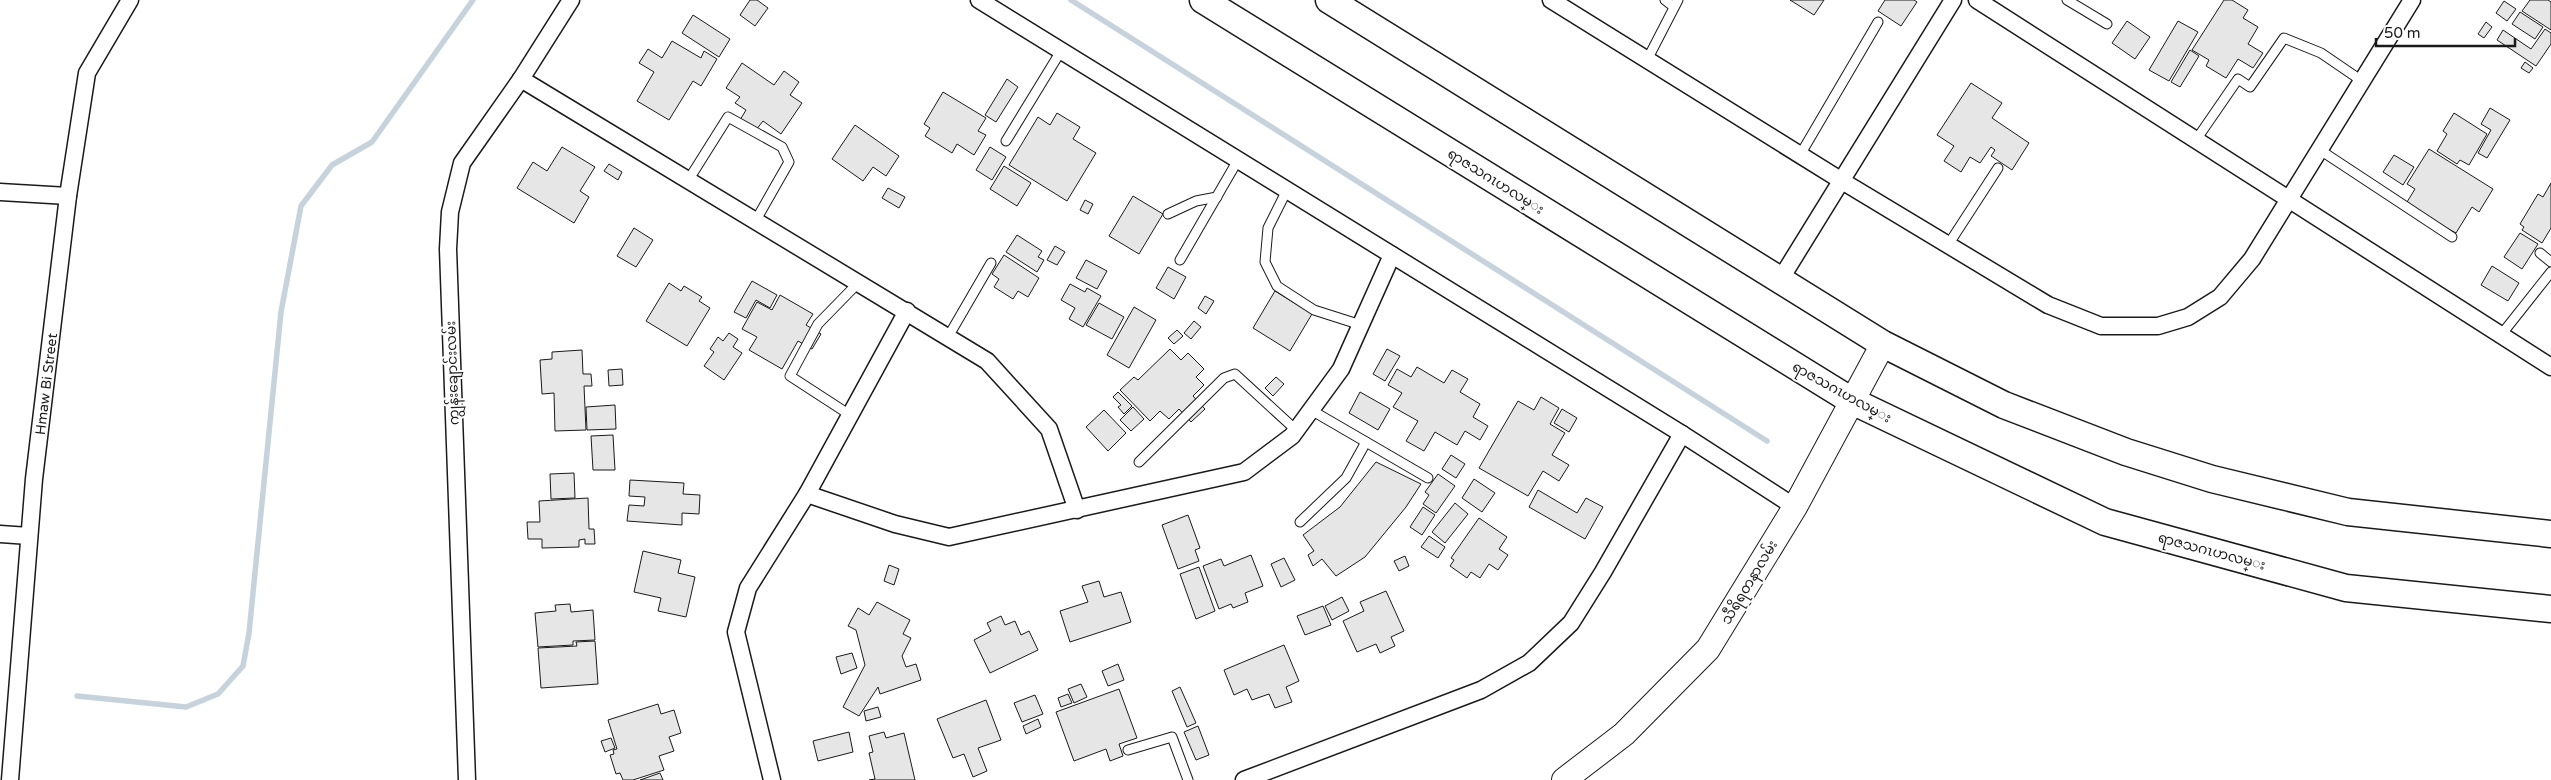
<svg xmlns="http://www.w3.org/2000/svg" width="2551" height="780" font-family="'Varela Round','Noto Sans Myanmar',sans-serif">
  <style>
    .lines { fill: none; stroke-linecap: round; stroke-linejoin: round }
    .stream { stroke: #c6d2dc; stroke-width: 5.5 }
    .building { fill: #e6e6e6; stroke: #1a1a1a }
    .service-casing { stroke: #1a1a1a; stroke-width: 11 }
    .minor-casing { stroke: #1a1a1a; stroke-width: 19 }
    .secondary-casing { stroke: #1a1a1a; stroke-width: 26 }
    .primary-casing { stroke: #1a1a1a; stroke-width: 29 }
    .service { stroke: #fff; stroke-width: 9 }
    .minor { stroke: #fff; stroke-width: 16 }
    .secondary { stroke: #fff; stroke-width: 24 }
    .primary { stroke: #fff; stroke-width: 26 }
    .labels { text-anchor: middle; stroke-width: 4; stroke-linejoin: round; paint-order: stroke }
    .street-label { font-size: 14px; fill: #1a1a1a; stroke: #fff }
  </style>
  <rect width="100%" height="100%" fill="#fff"/>
  <g class="lines">
    <!-- stream -->
    <g class="stream">
      <path d="M1071 0 1767 441"/>
      <path d="M77 696 186 707 218 694 243 666 249 633 281 312 301 206 332 165 372 142 473 0"/>
    </g>
  </g>
  <!-- building -->
  <g class="building">
    <path d="M750 0H757L768 8 755 26 740 15Z"/>
    <path d="M1790 0H1824L1814 15Z"/>
    <path d="M1885 0H1914L1917 2 1901 26 1878 11Z"/>
    <path d="M2224 0H2232L2248 10 2243 18 2258 27 2248 44 2263 53 2253 68 2238 59 2226 78 2206 66 2209 60 2192 50Z"/>
    <path d="M2530 0H2548L2551 2V30L2522 11Z"/>
    <path d="M2504 1 2516 9 2507 21 2496 13Z"/>
    <path d="M2520 12 2543 27 2535 39 2512 24Z"/>
    <path d="M693 15 730 39 719 57 682 33Z"/>
    <path d="M2127 21 2150 37 2135 59 2112 43Z"/>
    <path d="M2178 21 2198 32 2169 81 2149 70Z"/>
    <path d="M2486 22 2492 27 2484 38 2478 34Z"/>
    <path d="M2545 29 2551 33V44L2536 66 2497 40 2503 30 2531 49Z"/>
    <path d="M672 41 701 58 704 51 717 59 701 86 693 81 669 120 637 101 654 72 639 63 648 49 662 58Z"/>
    <path d="M2190 50 2199 56 2180 87 2171 82Z"/>
    <path d="M2525 62 2533 68 2529 73 2521 68Z"/>
    <path d="M742 63 774 85 784 71 799 82 790 95 802 103 781 134 763 121 756 130 740 120 746 110 735 103 740 97 726 88Z"/>
    <path d="M1007 79 1018 87 996 122 985 115Z"/>
    <path d="M1971 83 2002 103 1992 118 2029 143 2012 170 1991 156 1995 150 1991 147 1980 163 1970 157 1961 172 1944 161 1954 146 1937 135Z"/>
    <path d="M943 92 986 118 978 131 986 135 974 155 957 144 952 153 925 136 930 128 924 124Z"/>
    <path d="M2490 108 2510 120 2487 158 2478 153 2491 130 2481 124Z"/>
    <path d="M1057 113 1080 127 1073 139 1096 153 1067 201 1009 165 1038 117 1050 125Z"/>
    <path d="M2454 113 2487 134 2469 165 2460 160 2457 164 2437 151 2447 134 2443 131Z"/>
    <path d="M855 125 899 156 886 176 873 167 863 181 832 159Z"/>
    <path d="M562 147 595 167 580 191 589 197 574 223 517 188 533 162 547 171Z"/>
    <path d="M990 147 1006 157 992 180 976 170Z"/>
    <path d="M2429 149 2493 189 2479 212 2472 207 2456 233 2441 225 2438 230 2407 202 2415 189 2407 184Z"/>
    <path d="M2394 155 2414 167 2403 185 2383 172Z"/>
    <path d="M609 164 622 172 618 180 604 171Z"/>
    <path d="M1004 166 1031 183 1017 206 990 189Z"/>
    <path d="M2551 183V228L2542 243 2522 230 2524 227 2520 224 2538 194 2543 197Z"/>
    <path d="M888 188 905 197 899 208 882 198Z"/>
    <path d="M1133 196 1163 214 1139 254 1109 236Z"/>
    <path d="M1085 200 1093 204 1088 214 1080 210Z"/>
    <path d="M634 228 653 240 636 267 617 256Z"/>
    <path d="M2520 233 2538 244 2522 269 2504 257Z"/>
    <path d="M1017 235 1042 251 1038 257 1044 260 1037 272 1006 252Z"/>
    <path d="M1055 246 1065 252 1057 265 1047 260Z"/>
    <path d="M1004 255 1039 278 1028 297 1018 291 1013 299 994 287 999 279 992 274Z"/>
    <path d="M1086 260 1107 271 1097 289 1076 278Z"/>
    <path d="M2492 266 2519 283 2508 301 2481 285Z"/>
    <path d="M1168 267 1186 277 1174 299 1156 288Z"/>
    <path d="M752 281 777 295 770 308 756 300 746 318 734 312Z"/>
    <path d="M669 283 681 291 684 286 702 297 699 301 710 308 687 346 646 321Z"/>
    <path d="M1070 284 1085 292 1087 288 1101 296 1083 327 1069 319 1075 308 1061 300Z"/>
    <path d="M1275 291 1312 314 1290 351 1253 328Z"/>
    <path d="M780 295 813 314 806 325 821 334 812 349 798 341 782 369 749 350 757 337 742 329 757 302 772 310Z"/>
    <path d="M1205 296 1214 301 1206 314 1198 308Z"/>
    <path d="M1099 303 1124 317 1112 339 1086 325Z"/>
    <path d="M1134 307 1156 320 1129 368 1107 355Z"/>
    <path d="M1194 321 1201 327 1191 339 1184 333Z"/>
    <path d="M1177 330 1183 336 1174 344 1168 338Z"/>
    <path d="M729 333 738 339 733 347 742 353 724 380 704 366 714 352 710 349 718 337 723 341Z"/>
    <path d="M1170 349 1181 360 1188 353 1204 369 1196 377 1204 385 1193 396 1205 409 1191 422 1179 409 1169 419 1160 411 1150 421 1120 390 1134 377 1138 380Z"/>
    <path d="M1387 349 1400 356 1385 381 1373 374Z"/>
    <path d="M582 350 583 374H591L592 386H584L586 430 555 431 554 393 542 394 540 360 552 359V352Z"/>
    <path d="M1417 367 1444 383 1452 370 1468 379 1460 392 1480 404 1473 417 1488 426 1480 440 1465 431 1457 445 1435 432 1424 451 1406 441 1418 421 1393 407 1402 393 1388 385 1397 369 1411 377Z"/>
    <path d="M622 369 623 385 609 386 608 370Z"/>
    <path d="M1276 377 1284 384 1273 396 1265 388Z"/>
    <path d="M1118 392 1132 406 1124 414 1118 407 1121 405 1113 397Z"/>
    <path d="M1360 392 1390 409 1378 430 1349 413Z"/>
    <path d="M1541 397 1559 408 1550 424 1565 433 1552 455 1569 465 1559 481 1543 471 1528 496 1479 468 1518 401 1534 410Z"/>
    <path d="M615 405 616 429 587 430 586 407Z"/>
    <path d="M1133 407 1144 419 1131 431 1120 420Z"/>
    <path d="M1562 409 1577 418 1569 432 1554 423Z"/>
    <path d="M1104 410 1126 433 1108 451 1086 427Z"/>
    <path d="M613 435 615 470H593L591 436Z"/>
    <path d="M1451 455 1465 464 1456 478 1442 469Z"/>
    <path d="M1376 462 1421 484 1406 507 1365 557 1336 576 1322 559 1313 566 1308 555 1314 551 1303 535 1340 507Z"/>
    <path d="M574 473 575 498 551 499 550 474Z"/>
    <path d="M1438 474 1455 486 1436 513 1423 504 1429 495 1425 492Z"/>
    <path d="M1474 479 1495 493 1482 512 1462 498Z"/>
    <path d="M630 480 684 483 683 494 700 495 699 514 682 513V525L627 521 629 505 644 506 645 497 629 496Z"/>
    <path d="M1538 490 1577 513 1586 498 1603 507 1585 539 1529 507Z"/>
    <path d="M588 498 589 529H594L595 544H585V539L579 540V547L542 548V539H528L527 522H540L539 501Z"/>
    <path d="M1455 503 1468 514 1445 543 1432 532Z"/>
    <path d="M1423 507 1435 515 1422 535 1410 527Z"/>
    <path d="M1188 515 1200 548 1195 550 1199 561 1178 569 1162 525Z"/>
    <path d="M1479 518 1507 537 1499 549 1508 555 1498 570 1489 564 1480 578 1471 572 1467 578 1450 566 1454 560 1451 558Z"/>
    <path d="M1429 536 1445 547 1438 558 1421 547Z"/>
    <path d="M643 551 681 560 678 573 695 577 686 617 658 611 661 598 634 592Z"/>
    <path d="M1251 555 1263 586 1245 593 1248 602 1233 608 1231 604 1219 609 1203 566 1221 559 1224 566Z"/>
    <path d="M1405 556 1409 566 1399 571 1394 561Z"/>
    <path d="M1284 558 1295 580 1281 587 1271 564Z"/>
    <path d="M889 565 899 569 894 585 884 581Z"/>
    <path d="M1199 567 1215 611 1196 619 1180 574Z"/>
    <path d="M1099 581 1104 597 1121 592 1131 622 1070 642 1060 611 1088 602 1082 586Z"/>
    <path d="M1386 591 1404 631 1391 637 1395 646 1380 653 1376 644 1357 652 1343 621 1364 611 1360 602Z"/>
    <path d="M1342 597 1349 611 1332 620 1325 606Z"/>
    <path d="M877 602 910 620 903 634 911 638 902 656 906 667 916 664 921 680 880 694 878 687 859 716 843 707 865 665 856 630 848 626 858 608 869 615Z"/>
    <path d="M570 604 571 612 593 610 595 640 573 641V645L538 647 535 613 556 611 555 605Z"/>
    <path d="M1323 606 1331 625 1305 635 1297 616Z"/>
    <path d="M1001 616 1005 625 1015 621 1021 635 1029 631 1038 650 990 673 974 640 991 631 987 623Z"/>
    <path d="M595 641 598 684 541 688 538 648 577 646 576 642Z"/>
    <path d="M1284 645 1299 681 1286 687 1292 702 1275 708 1269 694 1252 700 1247 689 1234 695 1224 670Z"/>
    <path d="M852 653 857 668 841 674 836 657Z"/>
    <path d="M1118 664 1124 680 1108 686 1102 671Z"/>
    <path d="M1081 684 1087 697 1074 703 1068 689Z"/>
    <path d="M1180 687 1196 723 1187 727 1172 691Z"/>
    <path d="M1119 689 1137 738 1119 744 1123 756 1110 761 1106 749 1074 761 1056 712Z"/>
    <path d="M1068 694 1072 703 1061 707 1058 698Z"/>
    <path d="M1035 695 1043 714 1022 722 1014 703Z"/>
    <path d="M986 700 1001 740 978 748 987 771 973 777 964 754 953 758 937 719Z"/>
    <path d="M658 704 661 714 674 710 681 733 669 737 674 751 659 756 664 770 633 780H623L620 773 616 774 610 755 614 754 613 750 617 749 608 720Z"/>
    <path d="M878 707 881 717 866 721 864 711Z"/>
    <path d="M1038 719 1041 727 1026 734 1023 726Z"/>
    <path d="M1198 726 1209 755 1196 760 1184 732Z"/>
    <path d="M849 732 853 752 818 761 813 741Z"/>
    <path d="M884 732 886 738 904 733 915 780H869L875 779 869 753 873 752 869 736Z"/>
    <path d="M611 738 615 748 605 752 601 741Z"/>
    <path d="M660 773 663 780H640Z"/>
  </g>
  <g class="lines">
    <defs>
      <g id="service">
        <path d="M1665 0 1674 7"/>
        <path d="M2067 0 2107 24"/>
        <path d="M1647 60 1678 0"/>
        <path d="M2196 140 2238 79 2250 87 2284 38 2321 53 2362 81"/>
        <path d="M1006 141 1061 51"/>
        <path d="M2320 150 2452 237"/>
        <path d="M1800 155 1878 22"/>
        <path d="M689 179 728 117 782 147 789 162 756 220"/>
        <path d="M1284 196 1268 228 1265 262 1277 286 1314 310 1361 325"/>
        <path d="M1168 214 1196 201 1217 197"/>
        <path d="M1948 245 1998 168"/>
        <path d="M2540 253 2551 262"/>
        <path d="M1180 260 1238 160"/>
        <path d="M2501 335 2551 272"/>
        <path d="M948 337 991 263"/>
        <path d="M1311 410 1428 478"/>
        <path d="M850 415 790 376 818 324 859 282"/>
        <path d="M1139 462 1224 378 1235 374 1297 431"/>
        <path d="M1300 522 1346 478 1366 442"/>
        <path d="M1128 750 1172 737 1188 780"/>
      </g>
      <g id="minor">
        <path d="M979 0 1682 434 1795 507"/>
        <path d="M1551 0 1842 181 2048 305 2101 326H2158L2188 317 2220 297 2252 259 2412 0"/>
        <path d="M1977 0 2551 367"/>
        <path d="M521 79 987 361 1049 429 1077 510"/>
        <path d="M0 192 68 196"/>
        <path d="M1780 280 1953 0"/>
        <path d="M807 494 895 524 949 537 1244 472 1292 436 1341 369 1392 255"/>
        <path d="M0 534 29 536"/>
        <path d="M10 780 34 479 68 196 87 73 130 0"/>
        <path d="M467 780 448 249 450 212 462 163 521 79 571 0"/>
        <path d="M772 780 736 632 748 588 807 494 907 311"/>
        <path d="M1244 780 1481 690 1529 663 1571 623 1603 572 1682 434"/>
      </g>
      <path id="secondary" d="M1564 780 1624 734 1708 649 1795 507 1883 344"/>
      <g id="primary">
        <path d="M1203 0 1852 401 2105 522 2346 588 2551 609"/>
        <path d="M1329 0 1883 344 2004 405 2126 452 2212 479 2348 512 2551 534"/>
      </g>
    </defs>
    <!-- service casing -->
    <use href="#service" class="service-casing"/>
    <!-- minor casing -->
    <use href="#minor" class="minor-casing"/>
    <!-- secondary casing -->
    <use href="#secondary" class="secondary-casing"/>
    <!-- primary casing -->
    <use href="#primary" class="primary-casing"/>
    <!-- service -->
    <use href="#service" class="service"/>
    <!-- minor -->
    <use href="#minor" class="minor"/>
    <!-- secondary -->
    <use href="#secondary" class="secondary"/>
    <!-- primary -->
    <use href="#primary" class="primary"/>
  </g>
  <g class="labels">
    <!-- street labels -->
    <g class="street-label">
      <text transform="translate(1496 181) rotate(32)" y="5">ရာဇသဂၤဟလမ္း</text>
      <text transform="translate(452 373) rotate(-92)" y="5">ကျွန်းချောင်းလမ်း</text>
      <text transform="translate(46 384) rotate(-83)" y="5">Hmaw Bi Street</text>
      <text transform="translate(1842 392) rotate(29)" y="5">ရာဇသဂၤဟလမ္း</text>
      <text transform="translate(2212 551) rotate(15)" y="5">ရာဇသဂၤဟလမ္း</text>
      <text transform="translate(1749 582) rotate(-59)" y="5">သီရိရတနာလမ်း</text>
    </g>
  </g>
  <!-- scale -->
  <path d="M2376 38v8h139v-8" fill="none" stroke="#1a1a1a" stroke-width="2.5"/>
  <text x="2384" y="38" font-size="15" fill="#1a1a1a" stroke="#ffffff" stroke-width="4" paint-order="stroke">50 m</text>
</svg>
